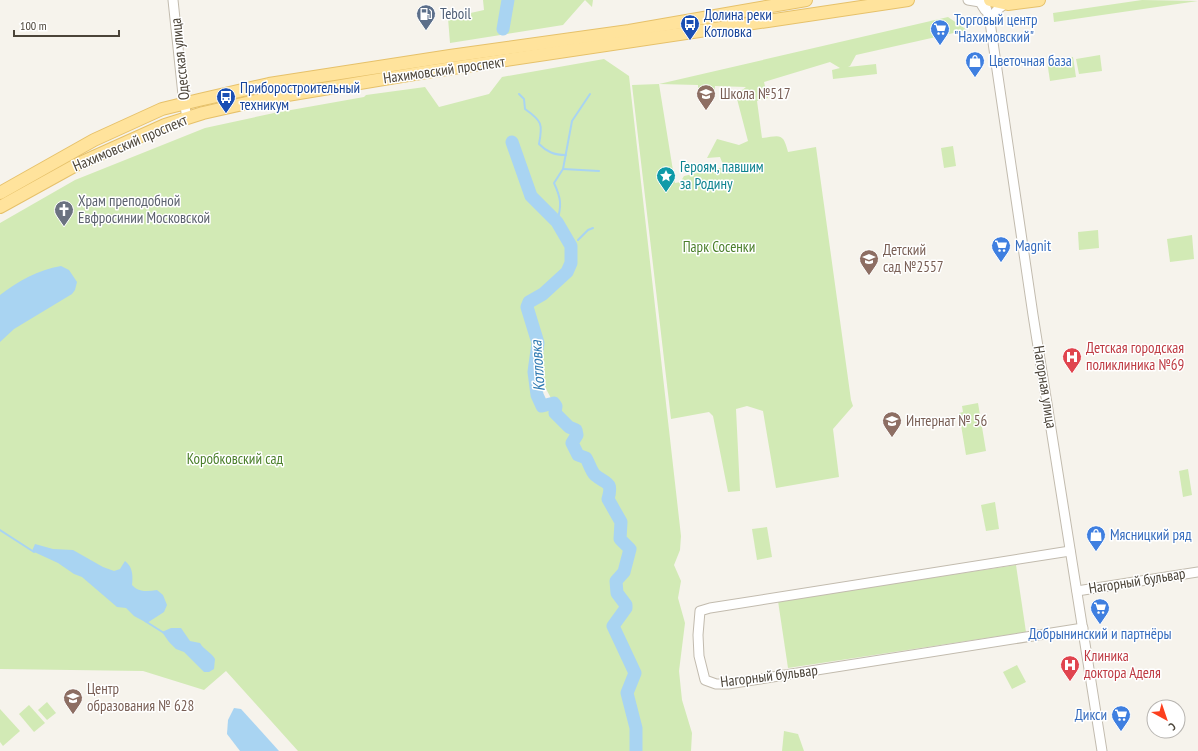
<svg xmlns="http://www.w3.org/2000/svg" width="1198" height="751" font-family="'PT Sans Narrow',sans-serif">
  <style>
    .green { fill: #d2eab5; fill-rule: evenodd }
    .water { fill: #a9d4f2 }
    .lines { fill: none; stroke-linecap: round; stroke-linejoin: round }
    .stream { stroke: #a9d4f2; stroke-width: 2 }
    .river { stroke: #a9d4f2; stroke-width: 13 }
    .minor-casing { stroke: #c2bbae; stroke-width: 11 }
    .major-casing { stroke: #e6c16a; stroke-width: 14 }
    .minor { stroke: #fff; stroke-width: 9 }
    .major { stroke: #ffe39c; stroke-width: 12 }
    .labels { text-anchor: middle; stroke-width: 3; stroke-linejoin: round; paint-order: stroke }
    .service-label { font-size: 15px; fill: #4e5e75; stroke: #fff; text-anchor: start }
    .transit-label { font-size: 15px; fill: #164399; stroke: #fff; text-anchor: start }
    .shop-label { font-size: 15px; fill: #366cbe; stroke: #fff; text-anchor: start }
    .street-label { font-size: 15px; fill: #4b4439; stroke: #fff }
    .education-label { font-size: 15px; fill: #785e54; stroke: #fff; text-anchor: start }
    .culture-label { font-size: 15px; fill: #0d838f; stroke: #fff; text-anchor: start }
    .worship-label { font-size: 15px; fill: #5b616d; stroke: #fff; text-anchor: start }
    .park-label { font-size: 15px; fill: #4a7f2a; stroke: #fff }
    .health-label { font-size: 15px; fill: #be3a42; stroke: #fff; text-anchor: start }
    .water-label { font-size: 16px; font-style: italic; fill: #2e7ab2; stroke: #fff }
  </style>
  <rect width="100%" height="100%" fill="#f6f3ec"/>
  <!-- green -->
  <g class="green">
    <path d="M483 0H593L592 7 585 0 563 25 450 43 448 18 484 10Z"/>
    <path d="M1142 0 1198 1 1054 22 1053 13Z"/>
    <path d="M948 17 967 30 856 55 850 66 848 67 876 64 877 74 833 79 832 70 840 68 830 62 764 82 768 98 757 101 762 138C780 136 783 132 788 152L816 147 851 400 853 406 833 429 839 477 776 488 763 411 747 406 736 409 740 491 728 492 713 416 709 412 671 419 632 85 659 84ZM659 84 698 85V97L714 95 715 86 746 87 736 95 748 141 739 145 717 139 707 158 720 157 724 167 684 176 681 181 692 180 675 183Z"/>
    <path d="M1100 55 1102 71 1079 74 1076 59Z"/>
    <path d="M1073 57 1076 77 1050 81 1047 61Z"/>
    <path d="M604 59 629 76 681 536 680 550 674 565 681 581 678 598 685 623 679 671 682 700 692 733 691 751H298L226 671 204 690 143 671 0 669V223L75 180 205 128 274 113 364 97 366 95 425 87 439 107 489 94 502 77ZM543 383 554 404 542 406 536 396Z"/>
    <path d="M953 146 956 166 944 168 941 148Z"/>
    <path d="M1098 230 1099 248 1079 250 1078 232Z"/>
    <path d="M1192 235 1194 259 1170 262 1167 239Z"/>
    <path d="M978 403 986 451 966 455 959 413 963 412 962 406Z"/>
    <path d="M1188 469 1192 495 1183 497 1179 471Z"/>
    <path d="M995 502 999 529 986 531 981 505Z"/>
    <path d="M767 527 772 557 757 560 752 529Z"/>
    <path d="M1016 565 1026 632 788 668 778 601Z"/>
    <path d="M1017 665 1026 682 1012 689 1003 672Z"/>
    <path d="M47 702 56 713 47 720 38 710Z"/>
    <path d="M29 705 45 723 34 732 19 714Z"/>
    <path d="M0 709 20 731 3 746 0 742Z"/>
    <path d="M784 731 798 734 804 751H782Z"/>
  </g>
  <!-- water -->
  <g class="water">
    <path d="M61 266 69 270 77 282 75 290 72 294 14 329 0 342V295C18 281 38 270 61 266Z"/>
    <path d="M35 544 53 549 73 550 103 567 114 571 120 569 125 561C133 567 133 576 132 585 139 593 148 591 157 590L163 595 167 605 164 612 147 623 134 616 126 608 117 607 82 577 74 574 58 563 32 551Z"/>
    <path d="M171 628H181L190 641 200 643C204 650 211 652 215 659L214 669 209 672H204L184 652 176 649 169 642 162 632Z"/>
    <path d="M234 708 241 709 279 751H240L227 734 228 720Z"/>
  </g>
  <g class="lines">
    <!-- stream -->
    <g class="stream">
      <path d="M519 94 524 99 525 109C542 121 543 124 539 144 547 152 554 155 566 155"/>
      <path d="M563 169 599 171"/>
      <path d="M557 222C562 205 561 198 554 183L563 169 572 121 590 94"/>
      <path d="M578 240 588 230 593 228"/>
      <path d="M571 246 574 243"/>
      <path d="M0 530 34 552"/>
      <path d="M145 621 164 633"/>
    </g>
    <!-- river -->
    <g class="river">
      <path d="M503 29 508 0"/>
      <path d="M512 142 531 196 557 222 571 246V263L567 272 543 294 529 302 527 307 538 343 534 372 537 395 542 406 554 403 556 406 555 413 569 427 576 430 577 435 572 443 578 455 586 458C589 463 591 471 595 475 607 485 613 481 608 499L621 522 620 539 630 549 624 572 616 581 617 593 626 605V608L613 626 635 673 627 693 636 728V751"/>
    </g>
    <defs>
      <g id="minor">
        <path d="M173 0 183 95 187 118"/>
        <path d="M968 0 980 2 985 10"/>
        <path d="M984 0 990 22 1033 315 1102 751"/>
        <path d="M990 22C992 13 999 8 1006 3"/>
        <path d="M1070 551 710 608 700 611 698 635 699 656 705 680 716 684H728L1083 628"/>
        <path d="M1077 591 1198 572"/>
      </g>
      <g id="major">
        <path d="M990 0 1008 4 1039 0"/>
        <path d="M0 193 94 140 162 109 199 100 269 84 450 56 629 31 806 0"/>
        <path d="M0 207 76 165 165 125 203 113 269 98 426 72 908 0"/>
      </g>
    </defs>
    <!-- minor casing -->
    <use href="#minor" class="minor-casing"/>
    <!-- major casing -->
    <use href="#major" class="major-casing"/>
    <!-- minor -->
    <use href="#minor" class="minor"/>
    <!-- major -->
    <use href="#major" class="major"/>
  </g>
  <!-- icons -->
  <defs>
    <symbol id="fuel-pin" viewBox="-11 -11 22 30"><path d="M0 17L-7.5 6A9.5 9.5 0 1 1 7.5 6Z" fill="#5c6f8a" stroke="#fff"/><path d="M-5.5-6h7V0h2V4h1.3V-2.5L3-4.5l.8-.8L6-3V5H2.5V1h-1V6h-7ZM-4.2-4.7v3.2H.2V-4.7Z" fill="#fff"/></symbol>
    <symbol id="bus-pin" viewBox="-11 -11 22 30"><path d="M0 17L-7.5 6A9.5 9.5 0 1 1 7.5 6Z" fill="#1a4fb4" stroke="#fff"/><path d="M-5-6H5V4H4V6H2V4H-2V6H-4V4H-5ZM-3.5-4V0h7V-4ZM-3.5 1.2v1.5H-2V1.2ZM2 1.2v1.5H3.5V1.2Z" fill="#fff"/></symbol>
    <symbol id="supermarket-pin" viewBox="-11 -11 22 30"><path d="M0 17L-7.5 6A9.5 9.5 0 1 1 7.5 6Z" fill="#3f7fe0" stroke="#fff"/><path d="M-6-5.5h2.5l.6 2H6L4.5 2H-2.5L-4.4-4H-6ZM-1.5 3.2a1.3 1.3 0 1 0 .1 0ZM3 3.2a1.3 1.3 0 1 0 .1 0Z" fill="#fff"/></symbol>
    <symbol id="shop-pin" viewBox="-11 -11 22 30"><path d="M0 17L-7.5 6A9.5 9.5 0 1 1 7.5 6Z" fill="#3f7fe0" stroke="#fff"/><path d="M-5-2.5h2.3a2.7 3.5 0 0 1 5.4 0H5L5.5 6h-11ZM-1.5-2.5h3a1.5 2.3 0 0 0-3 0Z" fill="#fff"/></symbol>
    <symbol id="school-pin" viewBox="-11 -11 22 30"><path d="M0 17L-7.5 6A9.5 9.5 0 1 1 7.5 6Z" fill="#8d6e63" stroke="#fff"/><path d="M0-5L7-2L0 1L-7-2ZM-4 1L0 2.5L4 1V4Q0 6-4 4Z" fill="#fff"/></symbol>
    <symbol id="sight-pin" viewBox="-11 -11 22 30"><path d="M0 17L-7.5 6A9.5 9.5 0 1 1 7.5 6Z" fill="#0f9aa8" stroke="#fff"/><path d="M0-6L1.8-2.2L6-1.7L2.9 1.2L3.7 5.4L0 3.3L-3.7 5.4L-2.9 1.2L-6-1.7L-1.8-2.2Z" fill="#fff"/></symbol>
    <symbol id="church-pin" viewBox="-11 -11 22 30"><path d="M0 17L-7.5 6A9.5 9.5 0 1 1 7.5 6Z" fill="#6b7280" stroke="#fff"/><path d="M-1.2-6h2.4v3.5h3.3v2.4h-3.3V6h-2.4V-.1h-3.3v-2.4h3.3Z" fill="#fff"/></symbol>
    <symbol id="hospital-pin" viewBox="-11 -11 22 30"><path d="M0 17L-7.5 6A9.5 9.5 0 1 1 7.5 6Z" fill="#e0444e" stroke="#fff"/><path d="M-5-5h3v3.5h4V-5h3V5h-3V1.5h-4V5h-3Z" fill="#fff"/></symbol>
  </defs>
  <g fill-rule="evenodd">
    <use href="#fuel-pin" x="415" y="3" width="22" height="30"/>
    <use href="#bus-pin" x="679" y="13" width="22" height="30"/>
    <use href="#supermarket-pin" x="929" y="18" width="22" height="30"/>
    <use href="#shop-pin" x="964" y="50" width="22" height="30"/>
    <use href="#school-pin" x="695" y="83" width="22" height="30"/>
    <use href="#bus-pin" x="215" y="86" width="22" height="30"/>
    <use href="#sight-pin" x="655" y="165" width="22" height="30"/>
    <use href="#church-pin" x="53" y="199" width="22" height="30"/>
    <use href="#supermarket-pin" x="990" y="235" width="22" height="30"/>
    <use href="#school-pin" x="858" y="248" width="22" height="30"/>
    <use href="#hospital-pin" x="1061" y="346" width="22" height="30"/>
    <use href="#school-pin" x="881" y="410" width="22" height="30"/>
    <use href="#shop-pin" x="1085" y="524" width="22" height="30"/>
    <use href="#supermarket-pin" x="1089" y="597" width="22" height="30"/>
    <use href="#hospital-pin" x="1059" y="654" width="22" height="30"/>
    <use href="#school-pin" x="62" y="687" width="22" height="30"/>
    <use href="#supermarket-pin" x="1110" y="704" width="22" height="30"/>
  </g>
  <g class="labels">
    <!-- service labels -->
    <g class="service-label">
      <text x="440" y="19">Teboil</text>
    </g>
    <!-- transit labels -->
    <g class="transit-label">
      <text x="704" y="20">Долина реки<tspan x="704" dy="17">Котловка</tspan></text>
      <text x="240" y="93">Приборостроительный<tspan x="240" dy="17">техникум</tspan></text>
    </g>
    <!-- shop labels -->
    <g class="shop-label">
      <text x="954" y="25">Торговый центр<tspan x="954" dy="17">"Нахимовский"</tspan></text>
      <text x="989" y="66">Цветочная база</text>
      <text x="1015" y="251">Magnit</text>
      <text x="1110" y="540">Мясницкий ряд</text>
      <text x="1100" y="639" text-anchor="middle">Добрынинский и партнёры</text>
      <text x="1107" y="720" text-anchor="end">Дикси</text>
    </g>
    <!-- street labels -->
    <g class="street-label">
      <text transform="translate(180 59) rotate(-96)" y="5">Одесская улица</text>
      <text transform="translate(444 70) rotate(-8)" y="5">Нахимовский проспект</text>
      <text transform="translate(130 143) rotate(-23)" y="5">Нахимовский проспект</text>
      <text transform="translate(1045 387) rotate(81)" y="5">Нагорная улица</text>
      <text transform="translate(1137 581) rotate(-9)" y="5">Нагорный бульвар</text>
      <text transform="translate(769 676) rotate(-7)" y="5">Нагорный бульвар</text>
    </g>
    <!-- education labels -->
    <g class="education-label">
      <text x="720" y="99">Школа №517</text>
      <text x="883" y="255">Детский<tspan x="883" dy="17">сад №2557</tspan></text>
      <text x="906" y="426">Интернат № 56</text>
      <text x="87" y="694">Центр<tspan x="87" dy="17">образования № 628</tspan></text>
    </g>
    <!-- culture labels -->
    <g class="culture-label">
      <text x="680" y="172">Героям, павшим<tspan x="680" dy="17">за Родину</tspan></text>
    </g>
    <!-- worship labels -->
    <g class="worship-label">
      <text x="78" y="206">Храм преподобной<tspan x="78" dy="17">Евфросинии Московской</tspan></text>
    </g>
    <!-- park labels -->
    <g class="park-label">
      <text x="719" y="252">Парк Сосенки</text>
      <text x="235" y="464">Коробковский сад</text>
    </g>
    <!-- health labels -->
    <g class="health-label">
      <text x="1086" y="353">Детская городская<tspan x="1086" dy="17">поликлиника №69</tspan></text>
      <text x="1084" y="661">Клиника<tspan x="1084" dy="17">доктора Аделя</tspan></text>
    </g>
    <!-- water labels -->
    <g class="water-label">
      <text transform="translate(537 366) rotate(-94)" y="6">Котловка</text>
    </g>
  </g>
  <!-- north arrow -->
  <g transform="translate(1166 719) rotate(140)"><circle r="19" fill="#ffffff" stroke="#b7b4b0"/>
  <path d="M0-3L7 15L0 10L-7 15Z" fill="#fc3f1d"/>
  <text y="-6" font-size="11" font-weight="bold" text-anchor="middle" fill="#4b4439">С</text>
  </g>
  <!-- scale -->
  <path d="M14 30v6h105v-6" fill="none" stroke="#4b4439" stroke-width="2"/>
  <text x="20" y="30" font-size="12" fill="#4b4439" stroke="#ffffff" stroke-width="3" paint-order="stroke">100 m</text>
</svg>
